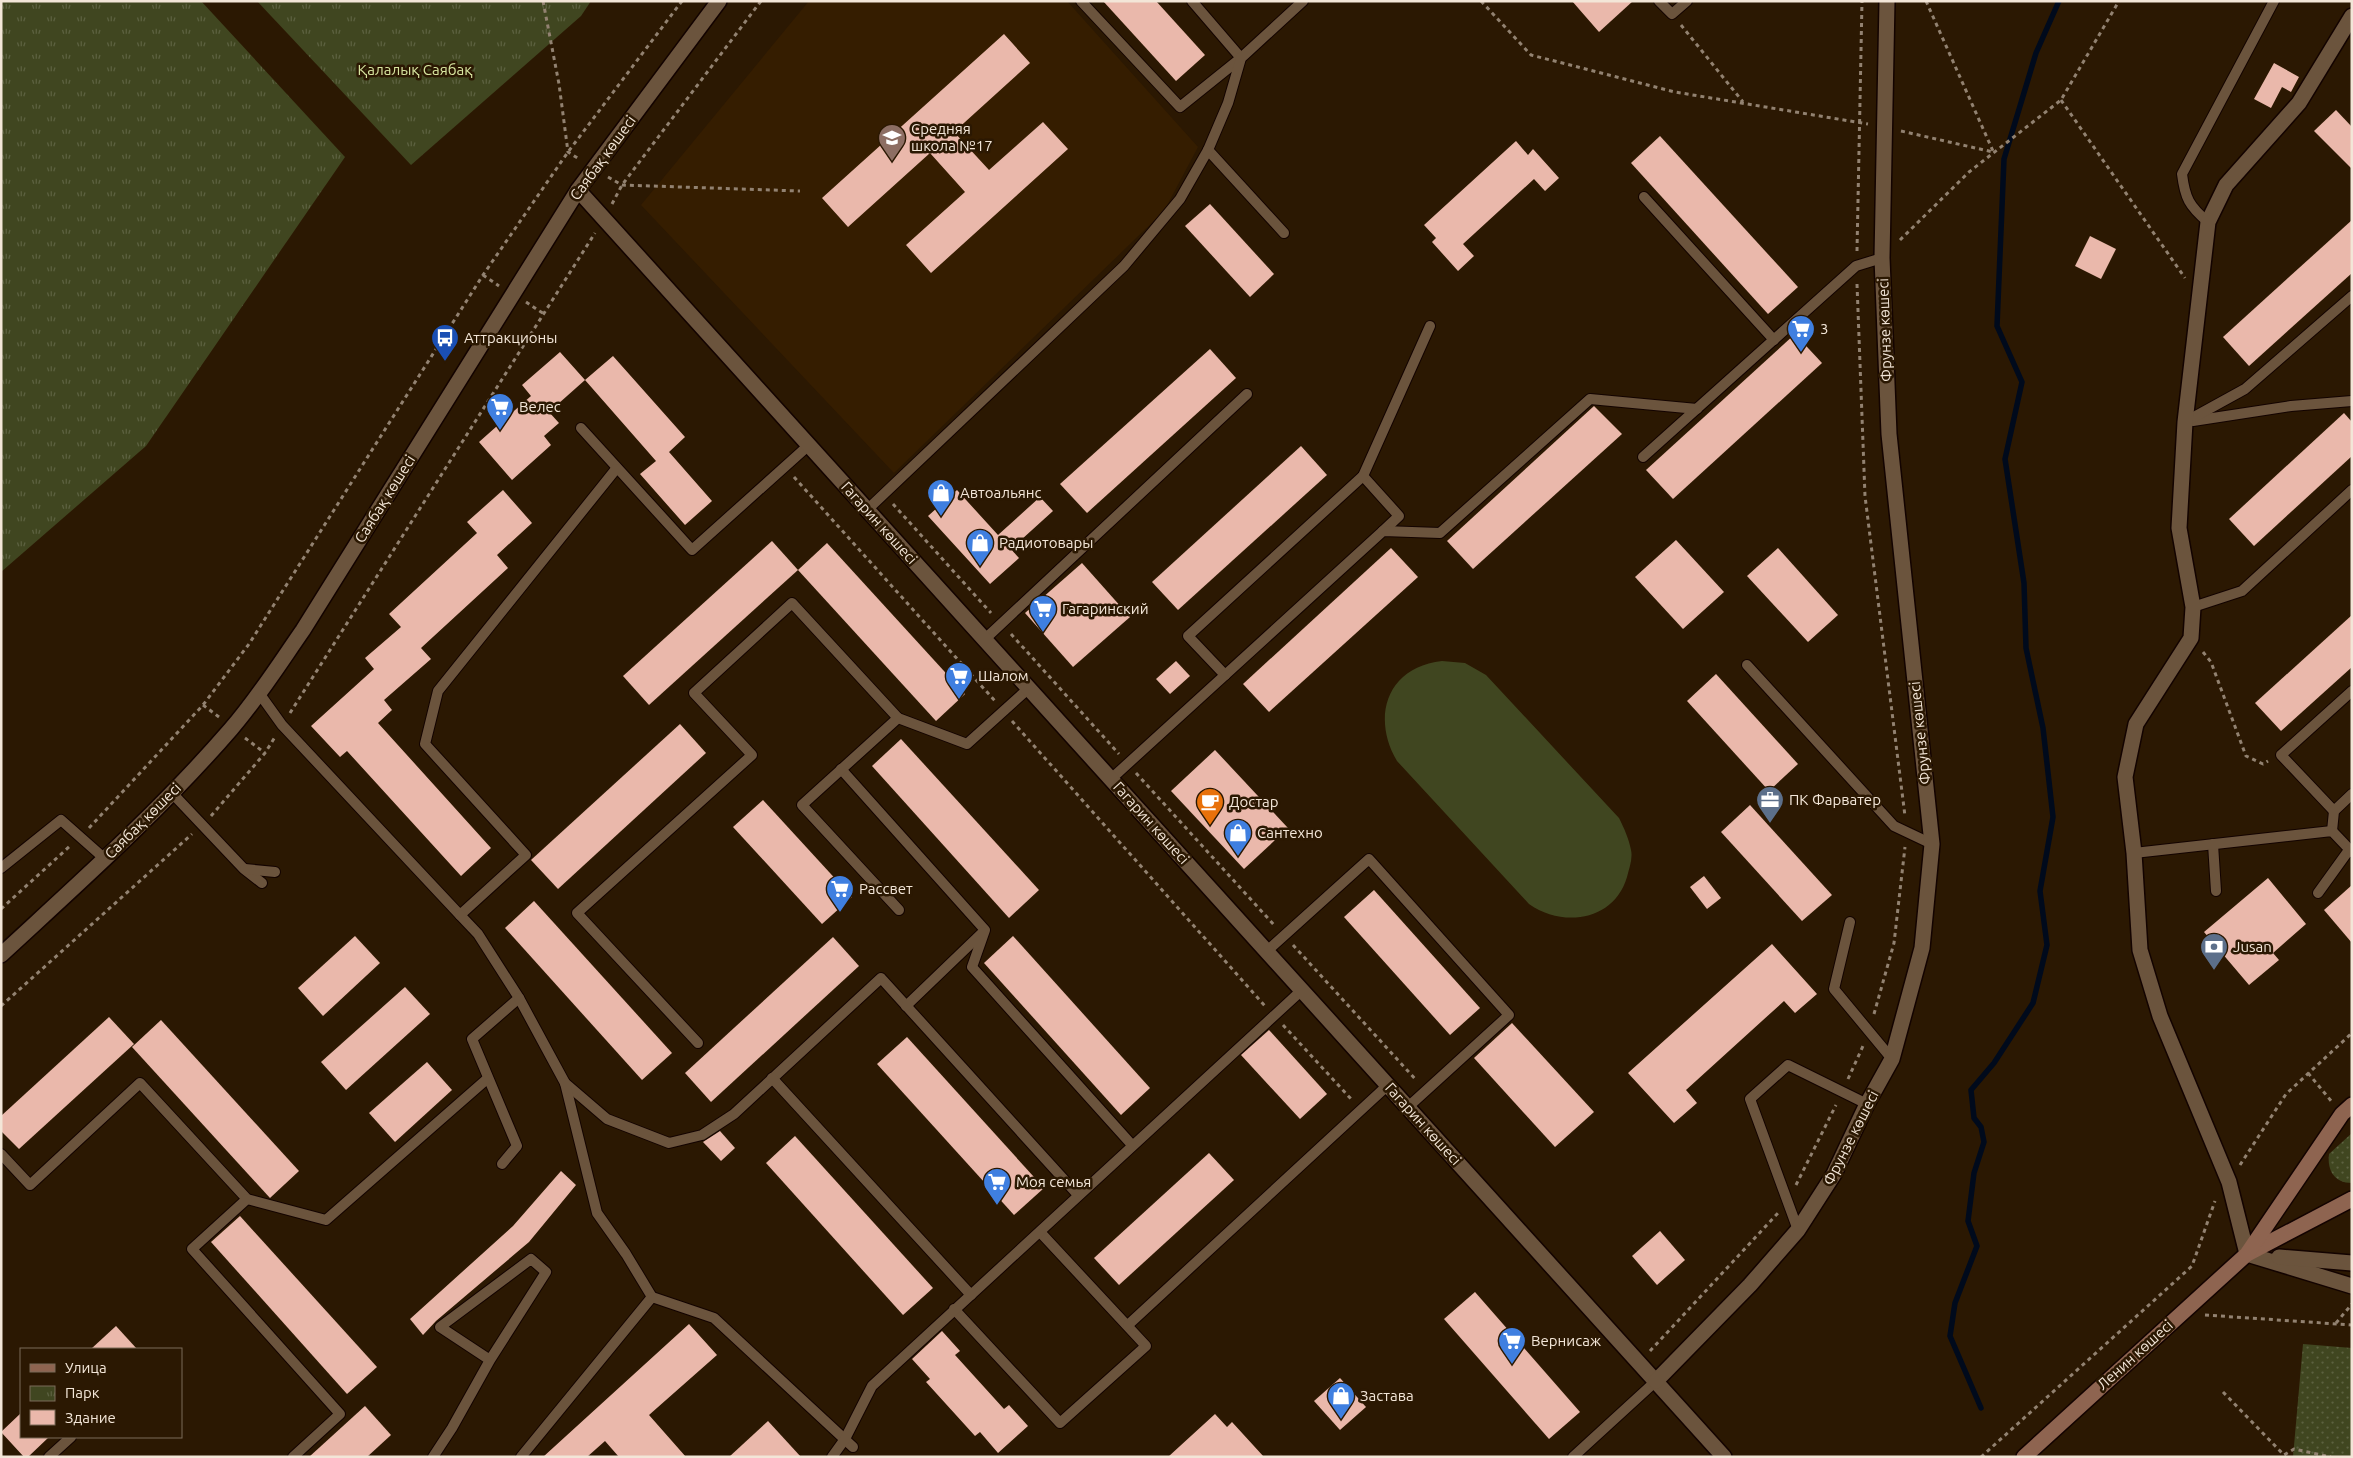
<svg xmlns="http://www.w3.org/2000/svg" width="2353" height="1458" font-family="Ubuntu,sans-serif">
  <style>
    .built { fill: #351d00 }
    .grass { fill: url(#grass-dots) }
    .park { fill: url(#park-tufts) }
    .garden { fill: #404620 }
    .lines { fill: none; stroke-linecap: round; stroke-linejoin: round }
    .stream { stroke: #000a1c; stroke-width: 5.5 }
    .building { fill: #eab8ab }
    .service-casing { stroke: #130300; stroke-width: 12 }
    .minor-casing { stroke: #130300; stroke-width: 18 }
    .tertiary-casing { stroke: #130300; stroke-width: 18 }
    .secondary-casing { stroke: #130300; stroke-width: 18 }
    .path { stroke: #928271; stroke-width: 3; stroke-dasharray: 4 4; stroke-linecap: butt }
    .service { stroke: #6b543d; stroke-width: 10 }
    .minor { stroke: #6b543d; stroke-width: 15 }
    .tertiary { stroke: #6b543d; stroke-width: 15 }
    .secondary { stroke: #8e6450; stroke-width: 15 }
    .labels { text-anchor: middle; stroke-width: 5; stroke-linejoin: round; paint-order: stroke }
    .park-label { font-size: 15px; fill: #d7e5a0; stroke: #2b1802 }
    .poi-label { font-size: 15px; fill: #f3e6d8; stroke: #2b1802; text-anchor: start }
    .street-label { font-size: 15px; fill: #f3e6d8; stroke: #2b1802 }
  </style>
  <defs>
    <pattern id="grass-dots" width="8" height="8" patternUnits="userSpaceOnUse" patternTransform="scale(1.25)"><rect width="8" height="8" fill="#404620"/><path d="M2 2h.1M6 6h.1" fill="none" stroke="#5c6140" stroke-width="1.8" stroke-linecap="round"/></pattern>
    <pattern id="park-tufts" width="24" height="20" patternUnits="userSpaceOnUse" patternTransform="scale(1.25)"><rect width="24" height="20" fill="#404620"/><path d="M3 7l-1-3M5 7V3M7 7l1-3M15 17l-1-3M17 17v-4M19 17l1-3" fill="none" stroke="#5c6140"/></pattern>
  </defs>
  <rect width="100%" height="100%" fill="#2b1802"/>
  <!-- built -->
  <path class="built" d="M809 1H1067L1198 147 1164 211 894 473 641 205Z"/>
  <!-- grass -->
  <g class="grass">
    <path d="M2352 1133V1183C2334 1183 2327 1170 2329 1154Z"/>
    <path d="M2303 1344 2352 1348V1457H2293Z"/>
  </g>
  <!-- park -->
  <g class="park">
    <path d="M1 1H201L345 157 146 446 1 572Z"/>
    <path d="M257 1H591L581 16 411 165Z"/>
  </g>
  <!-- garden -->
  <path class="garden" d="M1442 661 1465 663 1486 675 1619 818C1624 828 1629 839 1631 850 1633 859 1629 868 1627 877 1614 921 1563 928 1529 904L1397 761C1371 717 1387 667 1442 661Z"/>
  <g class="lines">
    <!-- stream -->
    <path class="stream" d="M1981 1408 1950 1336 1955 1303 1977 1246 1968 1221 1974 1173 1984 1142 1981 1127 1974 1118 1971 1090 1994 1063 2033 1003 2047 945 2040 891 2053 817 2043 728 2026 648 2024 583 2005 459 2022 382 1997 326 2004 159 2036 53 2059 1"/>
  </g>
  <!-- building -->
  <g class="building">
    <path d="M1103 1H1156L1205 55 1176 81Z"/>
    <path d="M1572 1H1633L1599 32Z"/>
    <path d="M1004 34 1030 63 954 132 989 170 1043 122 1068 149 931 273 906 245 965 192 930 153 848 227 822 198Z"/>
    <path d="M2274 63 2299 77 2291 92 2282 87 2271 108 2254 99Z"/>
    <path d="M2336 110 2352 127V169L2314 131Z"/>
    <path d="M1660 136 1798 287 1768 314 1631 163Z"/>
    <path d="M1516 141 1528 155 1533 149 1559 178 1545 191 1534 179 1463 244 1474 256 1458 271 1432 242 1436 238 1424 225Z"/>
    <path d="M1210 204 1274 274 1250 297 1185 226Z"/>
    <path d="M2352 220V273L2249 366 2223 337Z"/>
    <path d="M2090 236 2116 249 2101 279 2075 266Z"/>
    <path d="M1795 334 1822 363 1673 499 1646 470Z"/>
    <path d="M1210 349 1236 378 1087 513 1060 484Z"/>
    <path d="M560 352 585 380 549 412 559 423 544 436 551 445 512 480 479 442 531 396 522 385Z"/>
    <path d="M613 356 685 437 669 452 712 501 685 525 640 474 656 461 585 380Z"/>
    <path d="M1594 406 1622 434 1473 569 1447 541Z"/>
    <path d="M2344 413 2352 422V456L2254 546 2229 519Z"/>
    <path d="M1301 446 1327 475 1178 610 1152 582Z"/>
    <path d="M503 490 532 523 497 555 508 568 421 648 431 659 384 700 392 710 378 723 491 848 461 876 347 751 340 757 311 726 374 669 365 658 401 627 389 614 477 533 467 522Z"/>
    <path d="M957 490 998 535 1040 497 1053 511 1011 549 1019 558 990 584 928 516Z"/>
    <path d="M1676 540 1724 592 1683 629 1635 577Z"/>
    <path d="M772 541 798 570 649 705 623 676Z"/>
    <path d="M827 543 965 694 936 721 798 570Z"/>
    <path d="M1391 548 1418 577 1269 712 1243 684Z"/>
    <path d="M1778 548 1838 615 1808 642 1747 576Z"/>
    <path d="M1082 563 1130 617 1073 667 1025 613Z"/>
    <path d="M2352 615V667L2281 731 2255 703Z"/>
    <path d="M1176 661 1190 676 1170 694 1156 679Z"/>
    <path d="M1716 674 1798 764 1769 791 1687 701Z"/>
    <path d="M680 724 706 753 558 889 531 860Z"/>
    <path d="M901 739 1039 890 1009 918 872 766Z"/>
    <path d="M1215 750 1288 828 1244 869 1171 791Z"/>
    <path d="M763 800 852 897 822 924 733 827Z"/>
    <path d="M1750 805 1832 895 1802 921 1721 832Z"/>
    <path d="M1704 876 1721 898 1707 909 1690 887Z"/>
    <path d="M2268 878 2306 924 2273 953 2279 960 2249 985 2204 932Z"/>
    <path d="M2352 885V943L2324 910Z"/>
    <path d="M1374 890 1480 1008 1450 1035 1344 917Z"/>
    <path d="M534 901 672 1053 642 1080 505 928Z"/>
    <path d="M355 936 380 963 323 1016 298 988Z"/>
    <path d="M1013 936 1150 1088 1121 1115 984 963Z"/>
    <path d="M833 937 859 966 711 1102 685 1073Z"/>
    <path d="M1772 944 1817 994 1795 1013 1784 1001 1686 1090 1697 1103 1674 1123 1628 1073Z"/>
    <path d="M405 987 430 1014 346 1090 321 1062Z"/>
    <path d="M109 1017 134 1044 19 1149 1 1131V1116Z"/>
    <path d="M161 1020 299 1171 270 1198 132 1047Z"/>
    <path d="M1512 1023 1594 1112 1555 1147 1474 1058Z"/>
    <path d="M1269 1030 1327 1094 1300 1119 1241 1055Z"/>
    <path d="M907 1037 1044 1188 1014 1215 877 1064Z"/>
    <path d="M427 1062 452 1090 395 1142 369 1113Z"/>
    <path d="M720 1131 735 1148 721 1161 703 1142Z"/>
    <path d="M795 1136 933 1288 903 1315 766 1163Z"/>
    <path d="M1209 1153 1234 1180 1119 1285 1094 1258Z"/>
    <path d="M561 1171 576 1185 529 1242 436 1321 423 1335 410 1319 513 1226Z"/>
    <path d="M240 1216 377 1367 347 1394 211 1242Z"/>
    <path d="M1660 1231 1685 1260 1657 1285 1632 1256Z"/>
    <path d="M1475 1292 1580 1412 1549 1439 1444 1319Z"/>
    <path d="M689 1324 717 1355 649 1415 686 1457H619L605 1441 587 1457H543Z"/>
    <path d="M116 1326 137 1349H91Z"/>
    <path d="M942 1331 960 1351 955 1355 1004 1409 1009 1405 1028 1426 998 1453 980 1432 975 1436 926 1382 930 1379 912 1359Z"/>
    <path d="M1340 1378 1366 1407 1340 1430 1314 1401Z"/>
    <path d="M365 1406 391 1435 367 1457H309Z"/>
    <path d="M21 1413V1437H49L28 1457H24L1 1432Z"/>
    <path d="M1215 1414 1227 1427 1232 1422 1264 1457H1168Z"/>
    <path d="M768 1421 801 1457H729Z"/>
  </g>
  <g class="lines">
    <defs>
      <g id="service">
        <path d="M1081 1 1180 107 1241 58 1192 1"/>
        <path d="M1659 1 1672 14 1687 1"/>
        <path d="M1208 150 1284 233"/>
        <path d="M1644 197 1774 340"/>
        <path d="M2208 222C2189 206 2185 198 2182 174L2274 1"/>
        <path d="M2193 421 2291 406 2352 401"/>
        <path d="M2185 422 2245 389 2352 296"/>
        <path d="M581 428 692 550 809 445"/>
        <path d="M1643 457 1856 266 1882 258"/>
        <path d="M1363 476 1399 516 1383 531"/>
        <path d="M867 510 1124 266 1180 199 1208 150 1228 103 1241 58 1303 1"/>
        <path d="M2193 607 2242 591 2352 490"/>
        <path d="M985 639 1247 394"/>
        <path d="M1747 665 1894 826 1932 844"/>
        <path d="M1225 675 1188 636 1363 476 1430 326"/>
        <path d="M259 693 282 725 460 915 526 855 425 744 438 691 616 469"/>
        <path d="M898 718 967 744 1029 688"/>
        <path d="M841 769 985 930 972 967 1132 1145"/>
        <path d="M1111 779 1383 531 1440 533 1590 399 1697 409"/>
        <path d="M172 793 244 869 262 883"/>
        <path d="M2334 811 2281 755 2352 691"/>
        <path d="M2332 831 2334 811 2352 794"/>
        <path d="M2213 844 2216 891"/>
        <path d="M2134 853 2332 831 2352 852"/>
        <path d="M1 868 61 820 105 859"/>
        <path d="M245 869 275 872"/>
        <path d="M2318 893 2349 850"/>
        <path d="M460 915 478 934 519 998 472 1039 517 1146 502 1164"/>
        <path d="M1850 922 1834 989 1892 1059"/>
        <path d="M1267 951 1369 859 1509 1015 1408 1107"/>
        <path d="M519 998 565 1083 607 1119 669 1143 702 1135 734 1114 881 978 1078 1195"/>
        <path d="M906 1006 983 932"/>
        <path d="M698 1043 577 913 752 755 694 693 792 603 898 718 802 805 899 910"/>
        <path d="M772 1078 971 1295"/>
        <path d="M565 1083 597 1213 626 1254 652 1297"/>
        <path d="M1 1154 30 1185 140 1083 247 1199 326 1220 487 1079"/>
        <path d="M247 1199 192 1249 340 1414 293 1457"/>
        <path d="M1798 1230 1750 1099 1788 1065 1867 1104"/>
        <path d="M954 1309 1060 1423 1146 1346 1040 1232"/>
        <path d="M1128 1325 1388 1085"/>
        <path d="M49 1457 71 1437"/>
        <path d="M433 1457 452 1428 490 1360 546 1272 531 1259 440 1327 490 1360"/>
        <path d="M521 1457 652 1297 714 1318 853 1447"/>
        <path d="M832 1457 845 1439 872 1386 1302 990"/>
        <path d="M1573 1457 1656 1381"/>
      </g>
      <g id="minor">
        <path d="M578 190 1724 1457"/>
        <path d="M2247 1254 2229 1182 2160 1016 2140 950 2134 853 2125 777 2136 724 2191 638 2193 607 2179 528 2185 422 2208 222 2226 185 2299 103 2352 16"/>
        <path d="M1656 1381 1750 1285 1798 1230 1834 1174 1867 1104 1892 1059 1922 948 1932 844 1889 434 1882 258 1887 1"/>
      </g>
      <g id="tertiary">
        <path d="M1 955C80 882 161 810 231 729 258 698 280 663 303 630L578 190 719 1"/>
        <path d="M2247 1254 2352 1286"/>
        <path d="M2279 1257 2352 1263"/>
      </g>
      <g id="secondary">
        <path d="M2249 1253 2352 1199"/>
        <path d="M2024 1457 2247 1254 2342 1114 2352 1105"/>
      </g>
    </defs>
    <!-- service casing -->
    <use href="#service" class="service-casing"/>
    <!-- minor casing -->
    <use href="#minor" class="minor-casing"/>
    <!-- tertiary casing -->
    <use href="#tertiary" class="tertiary-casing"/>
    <!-- secondary casing -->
    <use href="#secondary" class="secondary-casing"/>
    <!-- path -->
    <g class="path">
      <path d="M543 1 559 84 568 152 579 159"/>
      <path d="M1481 1 1531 55 1675 92 1868 124"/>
      <path d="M1926 1 1993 151"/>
      <path d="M1681 25 1743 102"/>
      <path d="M2061 100 2185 278"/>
      <path d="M1901 131 1993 152"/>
      <path d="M608 177 622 185 800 191"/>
      <path d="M612 204 622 185 761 1"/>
      <path d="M1900 240 1969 172 2061 100 2119 1"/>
      <path d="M1857 251 1862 1"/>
      <path d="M483 275 499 286"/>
      <path d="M1857 284 1865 496 1905 816"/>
      <path d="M526 302 544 314"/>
      <path d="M794 477 995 701"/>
      <path d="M893 504 991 613"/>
      <path d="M1011 634 1119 754"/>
      <path d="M2203 652 2211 662 2246 756 2263 764 2268 761"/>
      <path d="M203 705 219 717"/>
      <path d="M290 713 595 233"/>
      <path d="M1012 721 1265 1006"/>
      <path d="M245 738 265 753"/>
      <path d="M1136 773 1275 926"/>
      <path d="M211 816 265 753 275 737"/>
      <path d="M89 828 203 705 249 644 483 275 568 152 682 1"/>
      <path d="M1 909 70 846"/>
      <path d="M1293 945 1417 1081"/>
      <path d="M1 1006 192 834"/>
      <path d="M1874 1014 1894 943 1905 847"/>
      <path d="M1283 1025 1352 1100"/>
      <path d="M2308 1073 2332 1102"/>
      <path d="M1848 1079 1863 1046"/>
      <path d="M2240 1165 2286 1094 2352 1033"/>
      <path d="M1796 1185 1836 1105"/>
      <path d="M2205 1315 2352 1325"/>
      <path d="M2336 1323 2352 1304"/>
      <path d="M1650 1351 1778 1213"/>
      <path d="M2223 1392 2284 1455 2294 1449 2331 1457"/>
      <path d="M1981 1457 2192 1266 2215 1201"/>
    </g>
    <!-- service -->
    <use href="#service" class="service"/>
    <!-- minor -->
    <use href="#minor" class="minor"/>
    <!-- tertiary -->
    <use href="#tertiary" class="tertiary"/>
    <!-- secondary -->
    <use href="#secondary" class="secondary"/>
  </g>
  <!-- icons -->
  <defs>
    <symbol id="school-pin" viewBox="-11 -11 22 30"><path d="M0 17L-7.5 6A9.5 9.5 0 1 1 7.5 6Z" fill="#8d6e63" stroke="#2b1802"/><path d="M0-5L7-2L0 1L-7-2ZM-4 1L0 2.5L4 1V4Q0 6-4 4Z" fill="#fff"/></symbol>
    <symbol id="supermarket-pin" viewBox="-11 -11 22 30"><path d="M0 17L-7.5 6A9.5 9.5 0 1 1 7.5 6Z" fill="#3f7fe0" stroke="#2b1802"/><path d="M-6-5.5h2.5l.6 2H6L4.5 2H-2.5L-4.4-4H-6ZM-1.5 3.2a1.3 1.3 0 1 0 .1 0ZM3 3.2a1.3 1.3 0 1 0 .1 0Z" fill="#fff"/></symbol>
    <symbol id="bus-pin" viewBox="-11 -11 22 30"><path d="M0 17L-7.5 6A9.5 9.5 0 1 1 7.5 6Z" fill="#1a4fb4" stroke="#2b1802"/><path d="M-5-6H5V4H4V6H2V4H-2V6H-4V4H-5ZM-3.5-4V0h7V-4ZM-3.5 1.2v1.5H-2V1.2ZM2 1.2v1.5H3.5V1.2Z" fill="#fff"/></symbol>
    <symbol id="shop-pin" viewBox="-11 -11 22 30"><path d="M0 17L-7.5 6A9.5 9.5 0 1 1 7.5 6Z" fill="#3f7fe0" stroke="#2b1802"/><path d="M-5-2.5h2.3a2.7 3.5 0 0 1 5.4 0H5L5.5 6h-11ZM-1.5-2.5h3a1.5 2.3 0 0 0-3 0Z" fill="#fff"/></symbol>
    <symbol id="office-pin" viewBox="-11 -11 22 30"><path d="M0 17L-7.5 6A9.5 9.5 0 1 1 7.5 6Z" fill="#5c6f8a" stroke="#2b1802"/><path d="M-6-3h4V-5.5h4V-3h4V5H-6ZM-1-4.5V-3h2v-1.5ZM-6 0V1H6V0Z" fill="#fff"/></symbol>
    <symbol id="cafe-pin" viewBox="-11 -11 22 30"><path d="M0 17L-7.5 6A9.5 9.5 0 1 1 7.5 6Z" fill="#e8710a" stroke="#2b1802"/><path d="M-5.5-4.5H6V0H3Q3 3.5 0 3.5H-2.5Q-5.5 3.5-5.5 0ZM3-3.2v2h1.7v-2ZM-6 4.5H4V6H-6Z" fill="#fff"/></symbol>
    <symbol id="bank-pin" viewBox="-11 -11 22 30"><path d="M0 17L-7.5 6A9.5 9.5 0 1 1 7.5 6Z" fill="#5c6f8a" stroke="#2b1802"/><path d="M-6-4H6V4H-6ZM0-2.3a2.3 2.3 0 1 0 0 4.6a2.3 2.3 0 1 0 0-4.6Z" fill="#fff"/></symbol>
  </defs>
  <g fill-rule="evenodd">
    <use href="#school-pin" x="876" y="122" width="32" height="43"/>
    <use href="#supermarket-pin" x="1785" y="313" width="32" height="43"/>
    <use href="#bus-pin" x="429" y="322" width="32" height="43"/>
    <use href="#supermarket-pin" x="484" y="391" width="32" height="43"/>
    <use href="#shop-pin" x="925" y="477" width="32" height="43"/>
    <use href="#shop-pin" x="964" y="527" width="32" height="43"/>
    <use href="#supermarket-pin" x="1027" y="593" width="32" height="43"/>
    <use href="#supermarket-pin" x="943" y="660" width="32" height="43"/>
    <use href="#office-pin" x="1754" y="784" width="32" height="43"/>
    <use href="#cafe-pin" x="1194" y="786" width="32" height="43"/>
    <use href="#shop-pin" x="1222" y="817" width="32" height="43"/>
    <use href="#supermarket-pin" x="824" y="873" width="32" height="43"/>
    <use href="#bank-pin" x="2198" y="931" width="32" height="43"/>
    <use href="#supermarket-pin" x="981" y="1166" width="32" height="43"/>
    <use href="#supermarket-pin" x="1496" y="1325" width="32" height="43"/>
    <use href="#shop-pin" x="1325" y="1380" width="32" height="43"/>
  </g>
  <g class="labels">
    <!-- park labels -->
    <g class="park-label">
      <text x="415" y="75">Қалалық Саябақ</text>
    </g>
    <!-- poi labels -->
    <g class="poi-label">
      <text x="911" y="134">Средняя<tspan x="911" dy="17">школа №17</tspan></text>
      <text x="1820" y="334">3</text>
      <text x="464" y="343">Аттракционы</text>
      <text x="519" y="412">Велес</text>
      <text x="960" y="498">Автоальянс</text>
      <text x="999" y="548">Радиотовары</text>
      <text x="1062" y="614">Гагаринский</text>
      <text x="978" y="681">Шалом</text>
      <text x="1789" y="805">ПК Фарватер</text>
      <text x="1229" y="807">Достар</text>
      <text x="1257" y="838">Сантехно</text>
      <text x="859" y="894">Рассвет</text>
      <text x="2233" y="952">Jusan</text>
      <text x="1016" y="1187">Моя семья</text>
      <text x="1531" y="1346">Вернисаж</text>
      <text x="1360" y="1401">Застава</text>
    </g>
    <!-- street labels -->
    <g class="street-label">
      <text transform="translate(603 158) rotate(-54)" y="5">Саябақ көшесі</text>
      <text transform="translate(1885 330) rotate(-92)" y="5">Фрунзе көшесі</text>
      <text transform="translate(385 499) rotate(-58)" y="5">Саябақ көшесі</text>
      <text transform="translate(879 523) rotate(48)" y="5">Гагарин көшесі</text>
      <text transform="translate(1920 733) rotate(-96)" y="5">Фрунзе көшесі</text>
      <text transform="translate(143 821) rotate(-45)" y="5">Саябақ көшесі</text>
      <text transform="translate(1151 823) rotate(48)" y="5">Гагарин көшесі</text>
      <text transform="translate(1423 1124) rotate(48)" y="5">Гагарин көшесі</text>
      <text transform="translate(1851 1138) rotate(-63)" y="5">Фрунзе көшесі</text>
      <text transform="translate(2135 1355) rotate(-42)" y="5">Ленин көшесі</text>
    </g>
  </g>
  <!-- border -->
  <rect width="2353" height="1458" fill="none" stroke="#f3e6d8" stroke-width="5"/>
  <!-- legend -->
  <rect x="20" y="1348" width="162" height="90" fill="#2b1802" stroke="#7b6a58"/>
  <rect x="30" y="1364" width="25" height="8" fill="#8e6450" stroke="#7b6a58"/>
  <text x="65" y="1373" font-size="15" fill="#f3e6d8">Улица</text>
  <rect x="30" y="1386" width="25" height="15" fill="url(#park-tufts)" stroke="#7b6a58"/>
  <text x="65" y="1398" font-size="15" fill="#f3e6d8">Парк</text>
  <rect x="30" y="1410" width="25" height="15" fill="#eab8ab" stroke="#7b6a58"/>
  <text x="65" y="1423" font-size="15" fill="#f3e6d8">Здание</text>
</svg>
